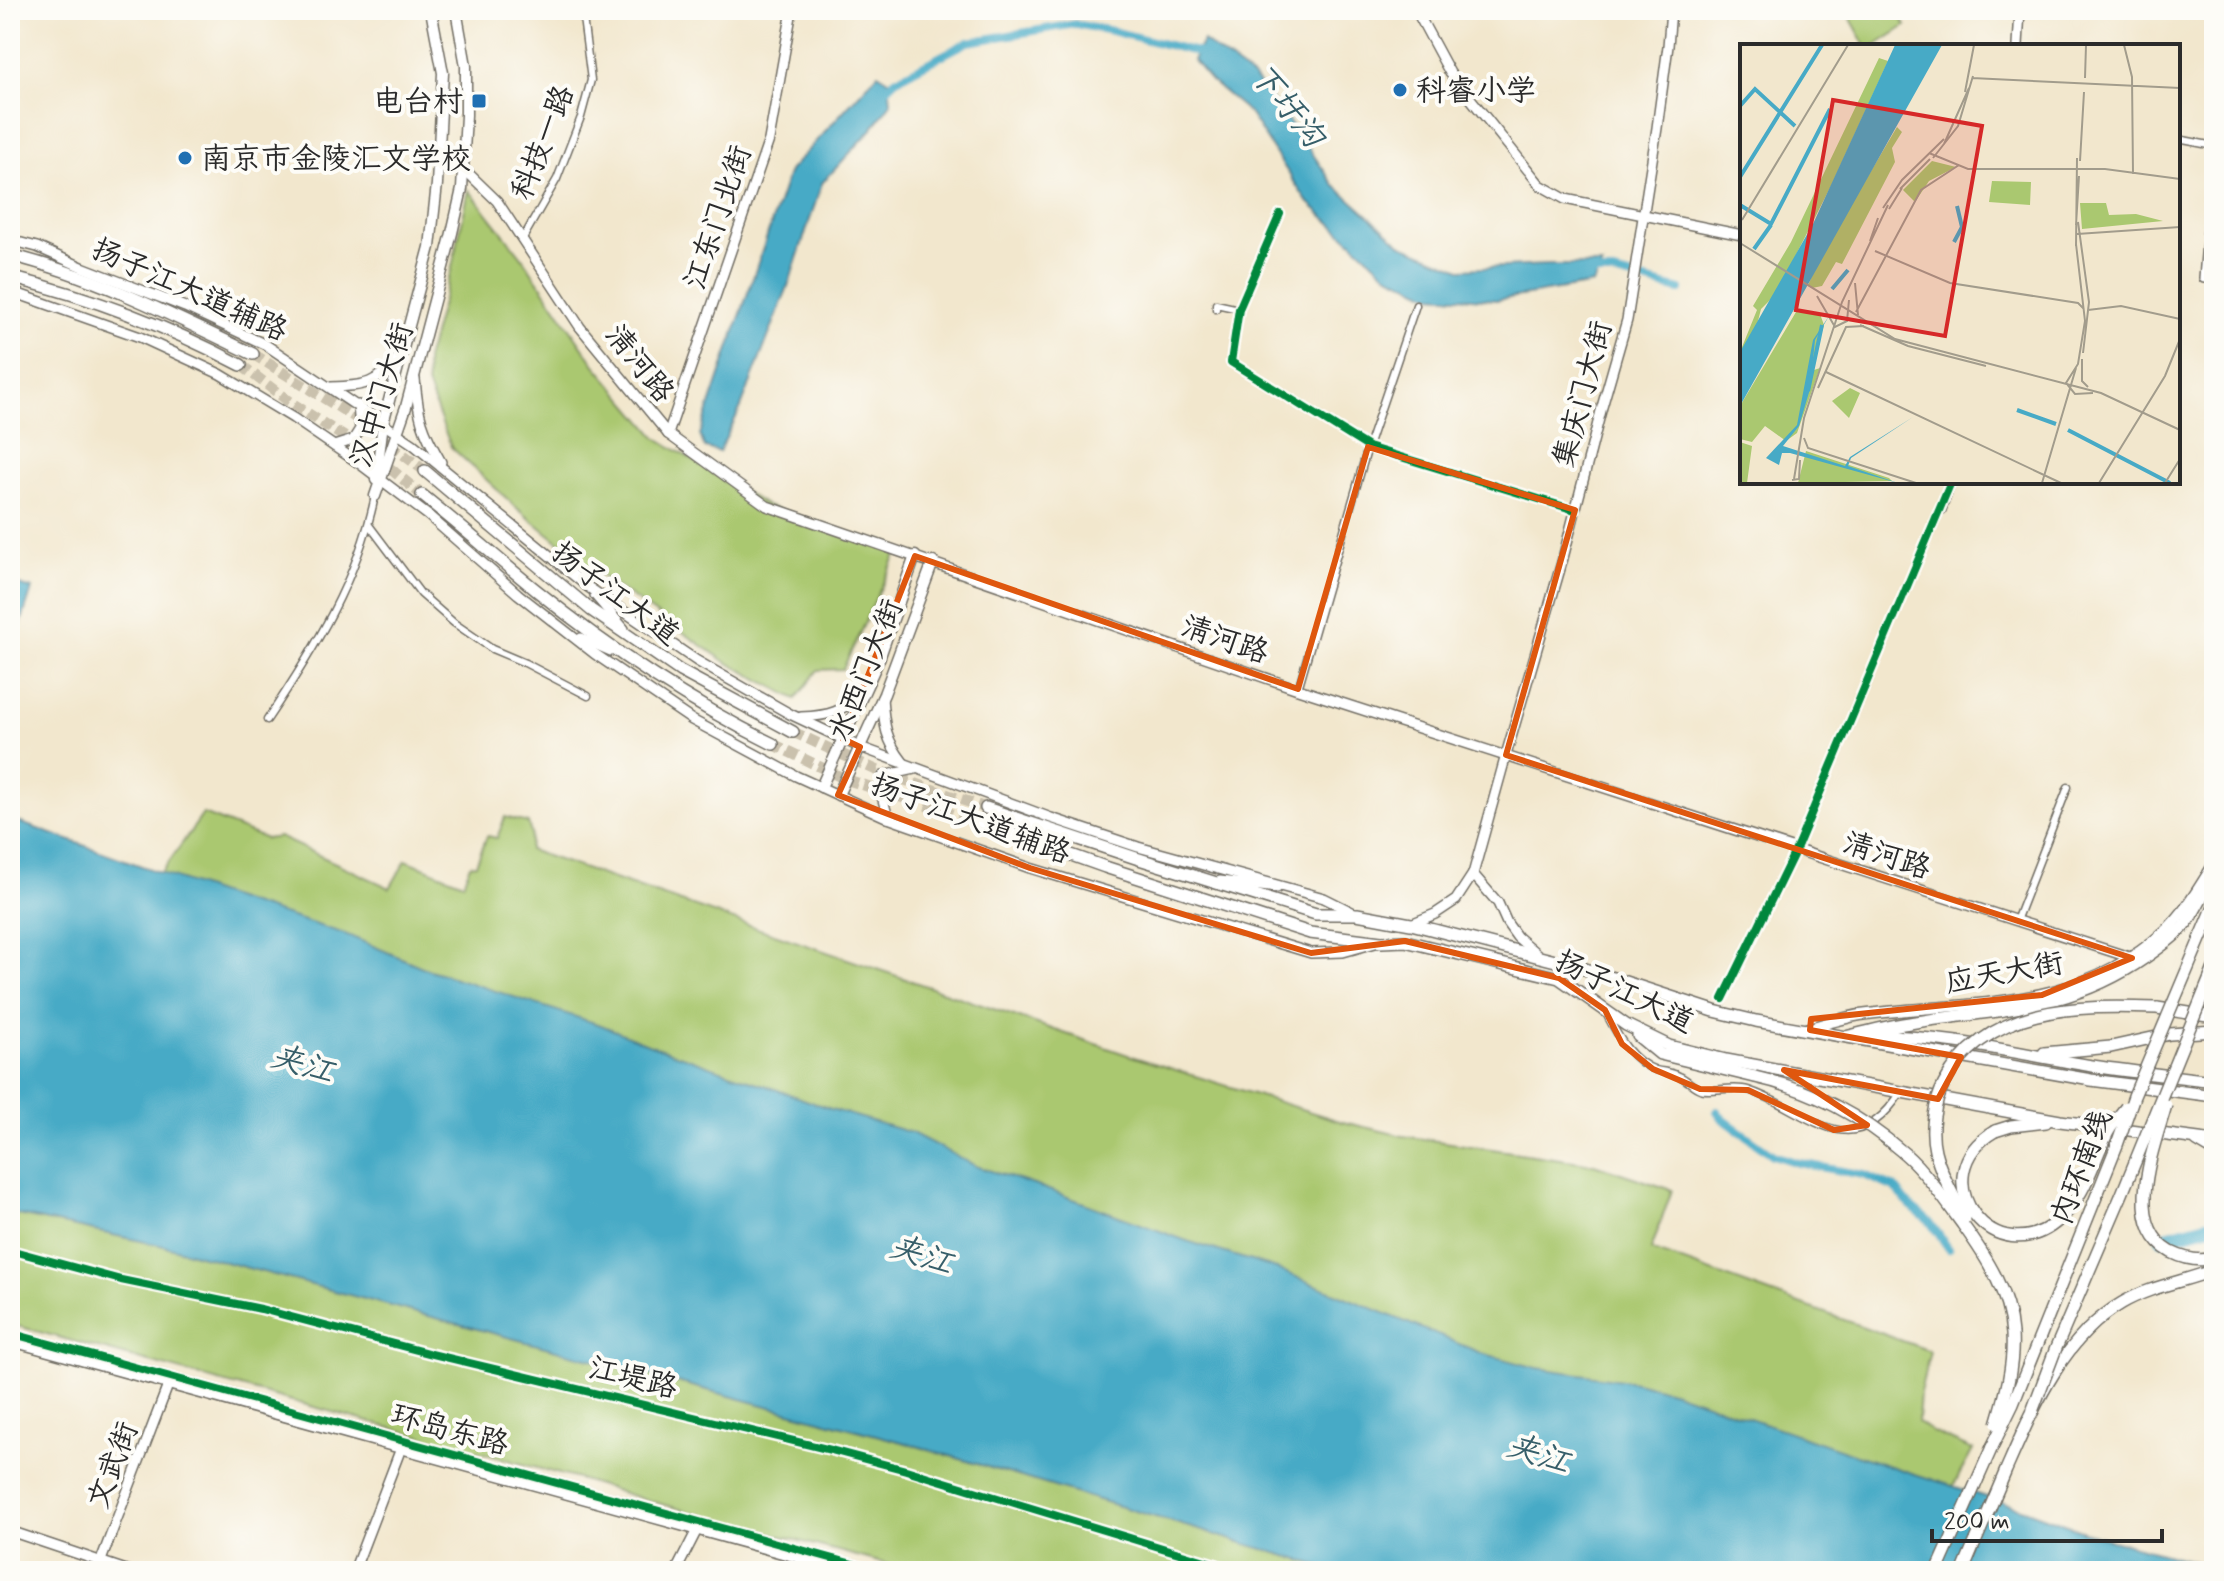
<svg xmlns="http://www.w3.org/2000/svg" width="2224" height="1581" font-family="Mynerve,'LXGW WenKai TC',sans-serif">
  <style>
    .green { fill: #aac870; stroke: #6a7a4e; stroke-width: 2 }
    .water { fill: #47aac6; stroke: #396a78; stroke-width: 2 }
    .lines { fill: none; stroke-linecap: round; stroke-linejoin: round }
    .canal { stroke: #47aac6; stroke-width: 8 }
    .river { stroke: #47aac6; stroke-width: 14 }
    .highway-tunnel { stroke: #cac1ad; stroke-width: 11; stroke-dasharray: 11 5.5; stroke-linecap: butt }
    .street-casing { stroke: #716d64; stroke-width: 9 }
    .secondary-casing { stroke: #716d64; stroke-width: 12 }
    .primary-casing { stroke: #716d64; stroke-width: 13 }
    .highway-casing { stroke: #716d64; stroke-width: 14 }
    .street { stroke: #fff; stroke-width: 6 }
    .secondary { stroke: #fff; stroke-width: 9 }
    .primary { stroke: #fff; stroke-width: 10 }
    .highway { stroke: #fff; stroke-width: 11 }
    .highway-bridge-casing { stroke: #716d64; stroke-width: 14; stroke-linecap: butt }
    .highway-bridge { stroke: #fff; stroke-width: 11 }
    .cycleway-casing { stroke: #fdfcf7; stroke-width: 13 }
    .cycleway { stroke: #00873e; stroke-width: 8 }
    .marked { fill: none; stroke: #df570e; stroke-width: 6; stroke-linejoin: round }
    .poi-dot { fill: #1f6fb2; stroke: #fdfcf7; stroke-width: 3 }
    .labels { text-anchor: middle; stroke-width: 8; stroke-linejoin: round; paint-order: stroke }
    .poi-label { font-size: 30px; fill: #2b2b2b; stroke: #fdfcf7; text-anchor: start }
    .street-label { font-size: 30px; fill: #2b2b2b; stroke: #fdfcf7 }
    .water-label { font-size: 32px; font-style: italic; fill: #365e69; stroke: #fdfcf7 }
    .inset-river { fill: none; stroke: #47aac6; stroke-width: 4 }
    .inset-road { fill: none; stroke: #a29c8c; stroke-width: 2 }
    .view { fill: #d62828; fill-opacity: 0.15; stroke: #d62828; stroke-width: 4 }
    .inset-edge { fill: none; stroke: #2b2b2b; stroke-width: 4 }
  </style>
  <rect width="100%" height="100%" fill="#fdfcf7"/>
  <filter id="ink" filterUnits="userSpaceOnUse"><feTurbulence type="fractalNoise" baseFrequency=".0125" numOctaves="2"/><feDisplacementMap in="SourceGraphic" scale="16" xChannelSelector="R" yChannelSelector="G"/><feConvolveMatrix kernelMatrix="1 2 1 2 8 2 1 2 1" color-interpolation-filters="sRGB"/></filter>
  <filter id="wash" filterUnits="userSpaceOnUse"><feTurbulence type="fractalNoise" baseFrequency=".006" numOctaves="4" result="noise"/><feDisplacementMap in="SourceGraphic" scale="32" xChannelSelector="R" yChannelSelector="G"/><feGaussianBlur stdDeviation="1.8" result="paint"/><feColorMatrix in="noise" values="0 0 0 0 0 0 0 0 0 0 0 0 0 0 0 0 0 1.4 0 .05"/><feComposite in="paint" operator="in"/></filter>
  <g filter="url(#wash)">
    <rect width="100%" height="100%" fill="#f2e7cd"/>
    <!-- green -->
    <g class="green">
      <path d="M1846 10H1898L1906 26 1875 46H1866Z"/>
      <path d="M469 190 521 256 595 365 657 438 767 506 898 551 843 669 818 670 796 699 726 662 598 574 518 509 451 447 427 384 426 360 452 267Z"/>
      <path d="M203 814 266 839 279 837 390 888 406 860 463 883 470 865 476 864 487 836 497 838 505 817 528 823 531 834 529 850 1131 1056 1343 1122 1403 1136 1594 1164 1672 1190 1651 1250 1930 1351 1920 1392 1918 1422 1932 1432 1973 1450 1946 1499 1649 1420 159 876Z"/>
      <path d="M10 1213 169 1247 910 1444 1337 1571H913L646 1500 585 1481 10 1324Z"/>
    </g>
    <!-- water -->
    <g class="water">
      <path d="M1203 41 1253 77 1299 134 1334 185 1402 245 1461 269 1547 265H1602L1593 284 1497 300 1431 295 1387 274 1306 200 1249 113 1211 81 1193 60Z"/>
      <path d="M878 73 889 80 891 103 872 129 822 183 787 289 741 407 719 452 705 448 700 435 789 171Z"/>
      <path d="M10 582 32 589 10 657Z"/>
      <path d="M10 819 220 894 345 934 427 969 601 1025 648 1044 831 1109 912 1133 976 1166 1046 1189 1187 1241 1277 1269 1481 1353 1537 1368 1636 1382 1675 1392 1856 1455 2024 1509 2097 1536 2214 1567V1571H1337L910 1444 169 1247 10 1213Z"/>
    </g>
    <g class="lines">
      <!-- canal -->
      <g class="canal">
        <path d="M882 94 895 80 968 42 1075 24 1112 31 1208 55"/>
        <path d="M1591 273H1613L1680 290"/>
        <path d="M1717 1111 1723 1119 1773 1155 1799 1163 1864 1175 1895 1188 1910 1206 1930 1222 1949 1249"/>
      </g>
      <!-- river -->
      <path class="river" d="M2162 1238 2214 1224"/>
    </g>
  </g>
  <g filter="url(#ink)">
    <g class="lines">
      <!-- highway-tunnel -->
      <g class="highway-tunnel">
        <path d="M253 354 353 416 425 471"/>
        <path d="M241 365 287 400 380 460 422 495"/>
        <path d="M793 732 876 770 986 808"/>
        <path d="M773 744 845 779 981 823"/>
      </g>
      <defs>
        <g id="street">
          <path d="M2178 139 2214 146"/>
          <path d="M1280 214 1239 309 1231 362 1368 447 1575 510"/>
          <path d="M522 240 557 179 581 117 591 80 582 10"/>
          <path d="M1216 309V304L1239 309"/>
          <path d="M369 525 421 594 454 623 492 649 525 663 588 696"/>
          <path d="M1298 689 1368 447 1416 305"/>
          <path d="M267 720C314 650 358 579 375 496"/>
          <path d="M2016 921 2068 787"/>
          <path d="M1723 999 1798 845 1941 510"/>
          <path d="M1608 1017C1619 1038 1632 1062 1656 1070 1664 1072 1672 1072 1679 1076 1687 1079 1693 1087 1700 1089 1711 1093 1733 1085 1748 1090 1808 1109 1851 1170 1901 1092"/>
        </g>
        <g id="secondary">
          <path d="M1416 10 1450 73 1540 185 1565 199 1742 235"/>
          <path d="M2018 46 2020 10"/>
          <path d="M438 167 464 169 497 201 580 327 668 434 767 506 1298 689 2132 958"/>
          <path d="M10 240 37 247 82 267 185 307 266 345 413 444 588 587 697 661 790 714 860 747 1051 818 1138 847 1324 898 1354 913"/>
          <path d="M2204 278 2214 158"/>
          <path d="M10 291 140 337 220 374 293 418 360 464 429 516 518 594 595 654 692 720 796 776 888 818 1030 868 1311 953 1343 952 1379 942"/>
          <path d="M415 379C418 416 422 430 441 462"/>
          <path d="M331 387C364 386 378 385 399 356"/>
          <path d="M668 434 769 140 792 10"/>
          <path d="M334 446 353 440 360 429 358 405"/>
          <path d="M1941 510 1951 482"/>
          <path d="M595 595 624 629"/>
          <path d="M581 638 611 651"/>
          <path d="M882 698C884 725 886 741 903 762"/>
          <path d="M801 717C830 716 842 712 863 692"/>
          <path d="M888 818 880 789 883 776 915 769"/>
          <path d="M1473 874 1498 903 1507 923 1517 937 1538 955"/>
          <path d="M1220 881 1277 888"/>
          <path d="M1411 924 1435 914 1456 900 1473 874 1506 755 1562 562 1602 407 1627 320 1657 128 1668 46 1671 10"/>
          <path d="M10 1333 878 1571"/>
          <path d="M10 1341 846 1571"/>
          <path d="M10 1531 129 1571"/>
          <path d="M97 1571 170 1380"/>
          <path d="M354 1571 403 1443"/>
          <path d="M676 1571 700 1524"/>
        </g>
        <g id="primary">
          <path d="M376 480 383 423 430 247 437 184 443 73 431 10"/>
          <path d="M375 496 406 407 452 233 462 189 466 115V66L456 10"/>
          <path d="M821 787 879 659 915 556"/>
          <path d="M838 795 884 694 933 562"/>
          <path d="M1807 1029C1824 1024 1842 1018 1860 1015 1968 1001 2077 1012 2164 932 2185 913 2199 888 2214 864"/>
        </g>
        <g id="highway">
          <path d="M10 255C95 276 174 316 253 354"/>
          <path d="M10 277C93 298 165 325 241 365"/>
          <path d="M425 471 591 610 680 671 793 732"/>
          <path d="M422 495C461 526 498 559 536 590 609 649 688 702 773 744"/>
          <path d="M986 808 1136 858 1316 914H1357L1411 924 1579 967 1714 1011 1756 1021 2091 1080 2214 1096"/>
          <path d="M981 823 1105 867 1310 933 1381 942 1405 941 1559 978 1626 1025 1669 1046 1726 1060 2060 1121 2214 1141"/>
          <path d="M2157 1008 2214 1017"/>
          <path d="M1638 1036 1660 1054 1755 1077"/>
          <path d="M1849 1036C1867 1032 1885 1027 1903 1024 1993 1009 2067 1012 2146 957 2159 948 2173 938 2184 926 2196 911 2205 890 2214 873"/>
          <path d="M1873 1036C1947 1035 2019 1054 2092 1066 2132 1072 2173 1076 2214 1081"/>
          <path d="M2044 1053 2111 1047 2170 1034 2214 1031"/>
          <path d="M1995 1131 2011 1126 2046 1122"/>
          <path d="M2197 1141 2214 1151"/>
          <path d="M1937 1571 1992 1447"/>
          <path d="M1963 1571C1977 1537 1992 1504 2006 1470 2033 1409 2062 1338 2122 1303 2151 1286 2183 1282 2214 1270"/>
        </g>
      </defs>
      <!-- street casing -->
      <use href="#street" class="street-casing"/>
      <!-- secondary casing -->
      <use href="#secondary" class="secondary-casing"/>
      <!-- primary casing -->
      <use href="#primary" class="primary-casing"/>
      <!-- highway casing -->
      <use href="#highway" class="highway-casing"/>
      <!-- street -->
      <use href="#street" class="street"/>
      <!-- secondary -->
      <use href="#secondary" class="secondary"/>
      <!-- primary -->
      <use href="#primary" class="primary"/>
      <!-- highway -->
      <use href="#highway" class="highway"/>
      <defs>
        <g id="highway-bridge">
          <path d="M1755 1077C1813 1090 1860 1115 1905 1154 1925 1171 1947 1203 1963 1225 1987 1258 2009 1292 2012 1334 2014 1365 2006 1394 1997 1424"/>
          <path d="M2166 1105C2155 1145 2122 1225 2171 1252 2185 1259 2199 1262 2214 1258"/>
          <path d="M1995 1131C1918 1176 1995 1279 2061 1218 2086 1195 2093 1161 2108 1132 2113 1123 2120 1115 2126 1107"/>
          <path d="M1965 1218C1954 1196 1941 1175 1935 1151 1930 1130 1934 1103 1944 1084 1985 1005 2078 1005 2157 1008"/>
          <path d="M2033 1409 2056 1348 2122 1194 2214 968"/>
          <path d="M1992 1447 2013 1404 2117 1145 2134 1096 2214 906"/>
        </g>
      </defs>
      <!-- highway-bridge casing -->
      <use href="#highway-bridge" class="highway-bridge-casing"/>
      <!-- highway-bridge -->
      <use href="#highway-bridge" class="highway-bridge"/>
      <defs>
        <g id="cycleway">
          <path d="M1280 214 1239 309 1231 362 1368 447 1575 510"/>
          <path d="M1723 999 1798 845 1951 482"/>
          <path d="M10 1250 121 1280 261 1309 428 1353 831 1450 906 1470 1238 1571"/>
          <path d="M10 1333 878 1571"/>
        </g>
      </defs>
      <!-- cycleway casing -->
      <use href="#cycleway" class="cycleway-casing"/>
      <!-- cycleway -->
      <use href="#cycleway" class="cycleway"/>
    </g>
  </g>
  <!-- marked area -->
  <path class="marked" d="M1368 447 1575 510 1506 755 2132 958 2042 995 1811 1019 1810 1030 1961 1057 1938 1099 1784 1070 1867 1125 1834 1130 1748 1090 1700 1089 1653 1069 1622 1044 1605 1010 1559 978 1405 941 1311 953 1030 868 838 795 860 747 843 739 915 556 1298 689Z"/>
  <!-- markers -->
  <g class="poi-dot">
    <circle cx="1400" cy="90" r="8"/>
    <rect x="471" y="93" width="16" height="16" rx="4"/>
    <circle cx="185" cy="158" r="8"/>
  </g>
  <g class="labels">
    <!-- poi labels -->
    <g class="poi-label">
      <text x="1416" y="100">科睿小学</text>
      <text x="463" y="111" text-anchor="end">电台村</text>
      <text x="201" y="168">南京市金陵汇文学校</text>
    </g>
    <!-- street labels -->
    <g class="street-label">
      <text transform="translate(542 142) rotate(-68)" y="10">科技一路</text>
      <text transform="translate(717 217) rotate(-71)" y="10">江东门北街</text>
      <text transform="translate(190 289) rotate(24)" y="10">扬子江大道辅路</text>
      <text transform="translate(640 363) rotate(51)" y="10">清河路</text>
      <text transform="translate(1582 394) rotate(-75)" y="10">集庆门大街</text>
      <text transform="translate(381 395) rotate(-73)" y="10">汉中门大街</text>
      <text transform="translate(616 593) rotate(37)" y="10">扬子江大道</text>
      <text transform="translate(1225 639) rotate(19)" y="10">清河路</text>
      <text transform="translate(865 670) rotate(-68)" y="10">水西门大街</text>
      <text transform="translate(971 818) rotate(20)" y="10">扬子江大道辅路</text>
      <text transform="translate(1887 855) rotate(18)" y="10">清河路</text>
      <text transform="translate(2004 972) rotate(-10)" y="10">应天大街</text>
      <text transform="translate(1625 991) rotate(26)" y="10">扬子江大道</text>
      <text transform="translate(2081 1167) rotate(-69)" y="10">内环南线</text>
      <text transform="translate(633 1377) rotate(14)" y="10">江堤路</text>
      <text transform="translate(450 1429) rotate(15)" y="10">环岛东路</text>
      <text transform="translate(112 1465) rotate(-69)" y="10">文武街</text>
    </g>
    <!-- water labels -->
    <g class="water-label">
      <text transform="translate(1288 105) rotate(51)" y="11">下圩沟</text>
      <text transform="translate(303 1063) rotate(17)" y="11">夹江</text>
      <text transform="translate(922 1254) rotate(18)" y="11">夹江</text>
      <text transform="translate(1539 1453) rotate(18)" y="11">夹江</text>
    </g>
  </g>
  <!-- overview -->
  <g transform="translate(1740 44)">
    <rect width="440" height="440" fill="#f2e7cd"/>
    <path d="M139 14 148 17 90 144 36 250 21 265 15 289 0 308 17 266 13 262 51 198ZM157 83 162 88 152 104 155 118 102 220 96 218 82 242 72 244 68 241 85 205ZM192 117 216 123 189 137 175 158 163 146ZM252 137 291 138 290 161 249 158ZM340 159H366L369 171 396 170 423 177 342 185ZM56 268 80 270 84 281 72 320 74 326 80 324 57 389 46 397 25 382 12 398 0 395V362ZM110 344 120 349 109 374 92 357ZM0 398 12 402 7 439H0ZM66 407 149 434 152 437 58 439Z" fill="#aac870"/>
    <path d="M155 1H202L0 362V308L73 180ZM89 272 75 296 70 345 59 382 43 402 105 422 110 413 173 373 111 414 108 422 158 439 50 409H42L39 421 26 414 57 381 73 296Z" fill="#47aac6"/>
    <path class="inset-river" d="M0 62 15 45 55 82M0 133 82 1M0 161 31 180 90 65M214 198 222 183 217 162M14 205 31 181M92 245 108 226M68 347 82 281M277 366 316 380M328 386 430 439"/>
    <path class="inset-road" d="M384 1 392 33 393 130M232 34 440 44M345 34 346 1M225 48 234 1M204 100 229 44M189 109 228 125H365L440 135M193 114 218 82 233 32M340 117 344 48M160 145 190 115M143 164 162 136 204 95M149 165 162 144M2 176 108 1M338 178 349 258 343 309M336 181 339 132M337 190 440 183M130 197 138 174M0 199 155 295 361 349 440 386M336 200 345 277 338 320 326 339 335 350 353 349M336 202 337 114M135 207 210 239 338 259 344 265M115 239 118 271M77 252 95 283 107 277 109 256M348 266 381 262 440 275M116 268 181 146 219 121M120 281 168 302 246 322M342 315V337L348 343M86 328 321 439M78 344 106 283 124 282M64 394 68 404 176 439M54 435 64 374 102 258 148 161M52 436 59 435 60 416M302 439 336 324M359 439 425 332 440 295M425 439 440 415"/>
    <path class="view" d="M93 56 242 82 205 292 56 266Z"/>
    <rect width="440" height="440" class="inset-edge"/>
  </g>
  <!-- margin -->
  <rect width="2224" height="1581" fill="none" stroke="#fdfcf7" stroke-width="40"/>
  <!-- scale -->
  <path d="M1932 1529v12h230v-12" fill="none" stroke="#2b2b2b" stroke-width="4"/>
  <text x="1944" y="1529" font-size="24" fill="#2b2b2b" stroke="#fdfcf7" stroke-width="6" paint-order="stroke">200 m</text>
</svg>
